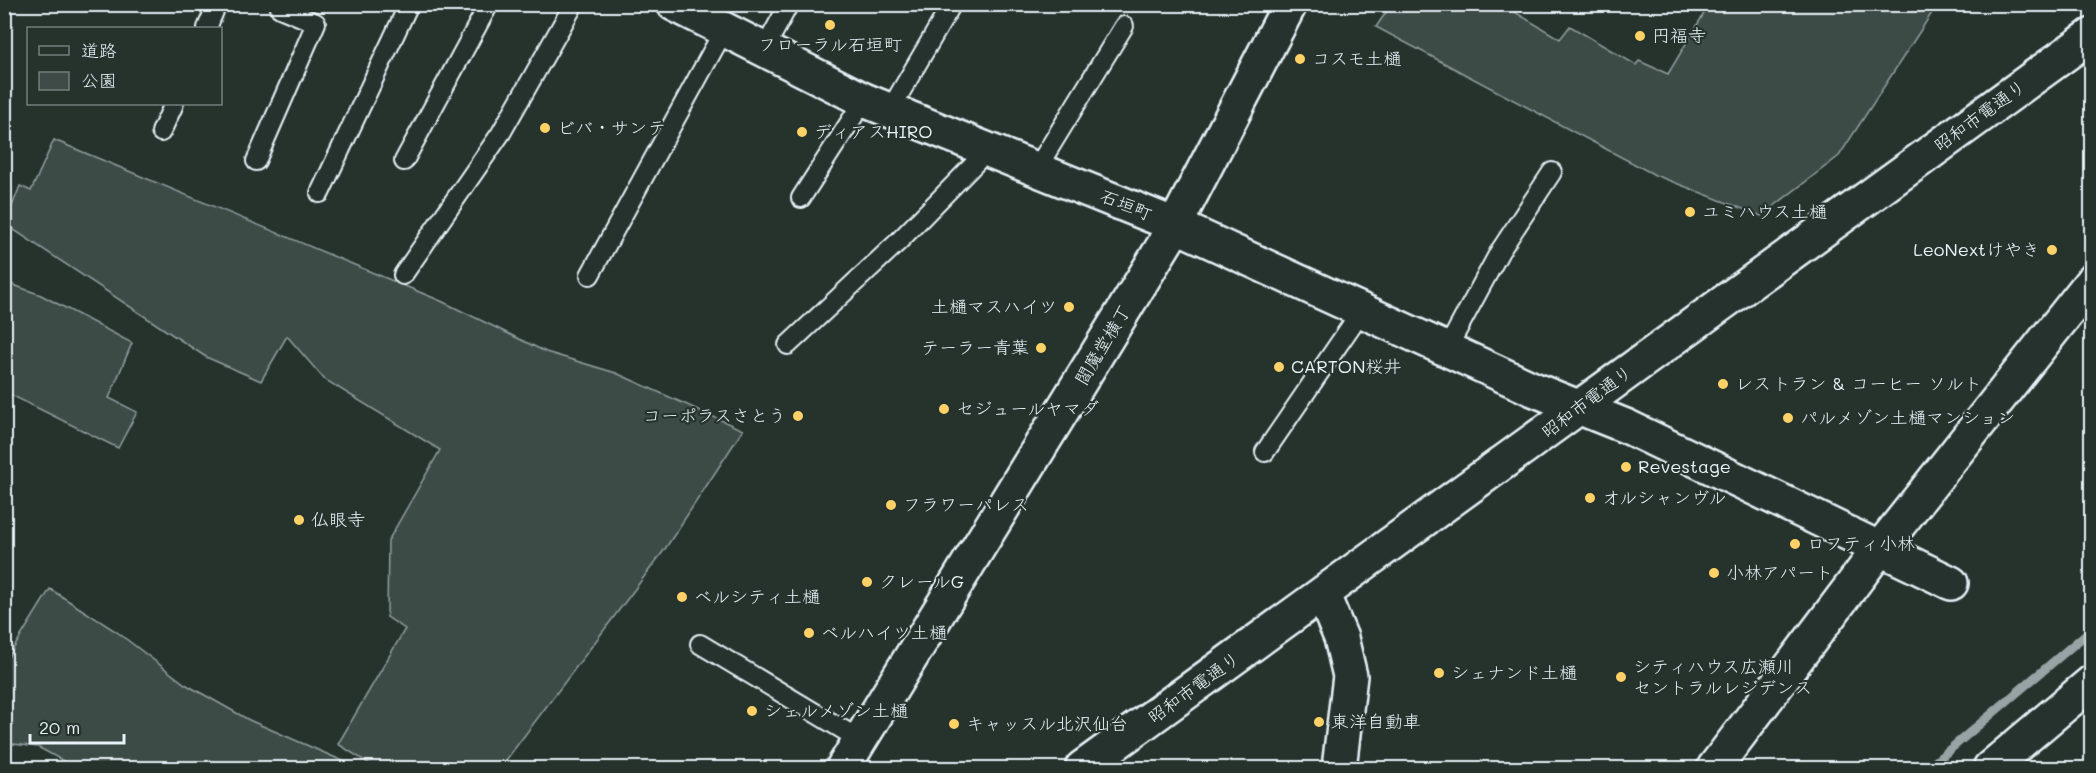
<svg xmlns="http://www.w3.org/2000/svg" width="2096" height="773" font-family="Mali,'Klee One',sans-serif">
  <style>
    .green { fill: #3e4b47; stroke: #939ea0; stroke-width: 1.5 }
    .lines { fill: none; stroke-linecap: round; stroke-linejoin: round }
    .stream { stroke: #98a3a5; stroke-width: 9 }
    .lane-casing { stroke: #e8f1f8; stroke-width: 22 }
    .street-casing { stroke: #e8f1f8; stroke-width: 38 }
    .secondary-casing { stroke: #e8f1f8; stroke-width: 38 }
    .lane { stroke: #26332d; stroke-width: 18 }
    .street { stroke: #26332d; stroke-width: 33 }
    .secondary { stroke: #26332d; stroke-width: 33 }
    .poi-dot { fill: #ffd166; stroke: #26332d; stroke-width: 2 }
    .labels { text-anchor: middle; stroke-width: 4.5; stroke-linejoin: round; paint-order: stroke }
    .poi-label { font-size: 18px; fill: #e8f1f8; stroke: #26332d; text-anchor: start }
    .street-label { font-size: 18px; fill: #e8f1f8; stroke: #26332d }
  </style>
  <rect width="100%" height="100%" fill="#26332d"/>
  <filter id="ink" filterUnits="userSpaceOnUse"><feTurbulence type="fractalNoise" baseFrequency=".0167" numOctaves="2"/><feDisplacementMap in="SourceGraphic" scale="12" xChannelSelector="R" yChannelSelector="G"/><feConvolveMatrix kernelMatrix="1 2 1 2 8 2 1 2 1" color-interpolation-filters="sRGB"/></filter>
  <g filter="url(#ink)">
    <!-- green -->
    <g class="green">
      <path d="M1391 5H1503L1560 39 1570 26 1636 65 1639 61 1668 74 1709 5H1937L1839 156 1761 216 1655 175 1376 27Z"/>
      <path d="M54 140 441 301 546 352 616 373 743 430 665 549 500 768H376L338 744 405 629 387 617 388 541 440 450 324 379 287 336 261 381 206 357 5 224 20 186 31 191Z"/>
      <path d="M5 282 41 295 132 343 109 398 137 412 118 448 5 392 10 382 5 380Z"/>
      <path d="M50 589 117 632 185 684 249 720 359 768H67L69 764 38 747 5 743V662Z"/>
    </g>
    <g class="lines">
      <!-- stream -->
      <path class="stream" d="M1928 768 2092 629"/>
      <defs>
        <g id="lane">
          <path d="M207 28 217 4"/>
          <path d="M764 50 789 4"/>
          <path d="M890 110 952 4"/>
          <path d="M161 132 174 104"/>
          <path d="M256 161 316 23 280 8 282 4"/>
          <path d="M404 161 489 4"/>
          <path d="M1037 168 1124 26"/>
          <path d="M320 193 409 4"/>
          <path d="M801 198 864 100"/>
          <path d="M403 275 501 133 574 4"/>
          <path d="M590 275 724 30"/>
          <path d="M788 345 898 242 988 150"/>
          <path d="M1447 349 1500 251 1552 172"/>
          <path d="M1265 452 1362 310"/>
          <path d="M700 644 862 741"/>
        </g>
        <g id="street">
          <path d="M674 4 864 100 1175 225 1533 389 1628 427 1951 583"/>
          <path d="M1323 595 1341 638 1350 676 1339 768"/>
          <path d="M843 768 1170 235 1290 4"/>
          <path d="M1714 768 1881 547 2092 281"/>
          <path d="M1990 768 2092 682"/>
        </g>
        <path id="secondary" d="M1082 768 2092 35"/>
      </defs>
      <!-- lane casing -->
      <use href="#lane" class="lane-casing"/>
      <!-- street casing -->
      <use href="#street" class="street-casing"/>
      <!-- secondary casing -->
      <use href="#secondary" class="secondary-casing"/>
      <!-- lane -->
      <use href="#lane" class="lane"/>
      <!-- street -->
      <use href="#street" class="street"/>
      <!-- secondary -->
      <use href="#secondary" class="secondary"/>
    </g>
  </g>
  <!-- markers -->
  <g class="poi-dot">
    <circle cx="830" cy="25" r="6"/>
    <circle cx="1640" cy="36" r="6"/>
    <circle cx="1300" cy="59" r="6"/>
    <circle cx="545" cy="128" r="6"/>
    <circle cx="802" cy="132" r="6"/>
    <circle cx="1690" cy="212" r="6"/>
    <circle cx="2052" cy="250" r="6"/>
    <circle cx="1069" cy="307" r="6"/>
    <circle cx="1041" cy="348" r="6"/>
    <circle cx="1279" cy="367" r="6"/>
    <circle cx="1723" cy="384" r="6"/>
    <circle cx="944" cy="409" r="6"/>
    <circle cx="798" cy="416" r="6"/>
    <circle cx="1788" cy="418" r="6"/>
    <circle cx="1626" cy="467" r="6"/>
    <circle cx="1590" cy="498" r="6"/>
    <circle cx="891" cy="505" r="6"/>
    <circle cx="299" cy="520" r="6"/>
    <circle cx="1795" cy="544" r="6"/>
    <circle cx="1714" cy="573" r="6"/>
    <circle cx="867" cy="582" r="6"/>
    <circle cx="682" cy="597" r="6"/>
    <circle cx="809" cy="633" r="6"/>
    <circle cx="1439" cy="673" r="6"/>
    <circle cx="1621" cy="677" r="6"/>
    <circle cx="752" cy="711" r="6"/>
    <circle cx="1319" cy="722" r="6"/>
    <circle cx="954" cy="724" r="6"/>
  </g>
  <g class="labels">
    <!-- poi labels -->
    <g class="poi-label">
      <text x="1652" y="42">円福寺</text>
      <text x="830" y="51" text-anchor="middle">フローラル石垣町</text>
      <text x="1312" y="65">コスモ土樋</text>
      <text x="557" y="134">ビバ・サンテ</text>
      <text x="814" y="138">ディアスHIRO</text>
      <text x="1702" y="218">ユミハウス土樋</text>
      <text x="2040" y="256" text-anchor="end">LeoNextけやき</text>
      <text x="1057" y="313" text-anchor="end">土樋マスハイツ</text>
      <text x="1029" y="354" text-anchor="end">テーラー青葉</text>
      <text x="1291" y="373">CARTON桜井</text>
      <text x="1735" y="390">レストラン &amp; コーヒー ソルト</text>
      <text x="956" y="415">セジュールヤマダ</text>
      <text x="786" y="422" text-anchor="end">コーポラスさとう</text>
      <text x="1800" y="424">パルメゾン土樋マンション</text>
      <text x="1638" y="473">Revestage</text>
      <text x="1602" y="504">オルシャンヴル</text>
      <text x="903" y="511">フラワーパレス</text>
      <text x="311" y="526">仏眼寺</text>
      <text x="1807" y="550">ロフティ小林</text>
      <text x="1726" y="579">小林アパート</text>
      <text x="879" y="588">クレールG</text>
      <text x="694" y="603">ベルシティ土樋</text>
      <text x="821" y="639">ベルハイツ土樋</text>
      <text x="1633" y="673">シティハウス広瀬川<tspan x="1633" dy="21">セントラルレジデンス</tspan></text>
      <text x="1451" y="679">シェナンド土樋</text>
      <text x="764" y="717">シェルメゾン土樋</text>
      <text x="1331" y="728">東洋自動車</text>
      <text x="966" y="730">キャッスル北沢仙台</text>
    </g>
    <!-- street labels -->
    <g class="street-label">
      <text transform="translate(1980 116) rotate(-36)" y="6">昭和市電通り</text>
      <text transform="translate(1126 205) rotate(22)" y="6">石垣町</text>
      <text transform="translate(1103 345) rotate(-59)" y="6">閻魔堂横丁</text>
      <text transform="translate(1587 402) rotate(-37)" y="6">昭和市電通り</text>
      <text transform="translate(1194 688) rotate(-36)" y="6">昭和市電通り</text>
    </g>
  </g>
  <!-- margin -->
  <rect width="2096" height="773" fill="none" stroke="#26332d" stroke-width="24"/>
  <rect x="12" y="12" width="2072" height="749" fill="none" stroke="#e8f1f8" stroke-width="2" filter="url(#ink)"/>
  <!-- legend -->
  <rect x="27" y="27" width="195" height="78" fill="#26332d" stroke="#747f7e" stroke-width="1.5"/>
  <rect x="39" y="46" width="30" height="9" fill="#26332d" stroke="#747f7e" stroke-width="1.5"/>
  <text x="81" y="57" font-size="18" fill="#e8f1f8">道路</text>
  <rect x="39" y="72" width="30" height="18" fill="#3e4b47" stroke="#747f7e" stroke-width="1.5"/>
  <text x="81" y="87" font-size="18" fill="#e8f1f8">公園</text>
  <!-- scale -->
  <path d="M30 734v9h94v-9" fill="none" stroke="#e8f1f8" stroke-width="3"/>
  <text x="39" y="734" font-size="18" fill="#e8f1f8" stroke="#26332d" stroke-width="4.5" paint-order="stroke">20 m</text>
</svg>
